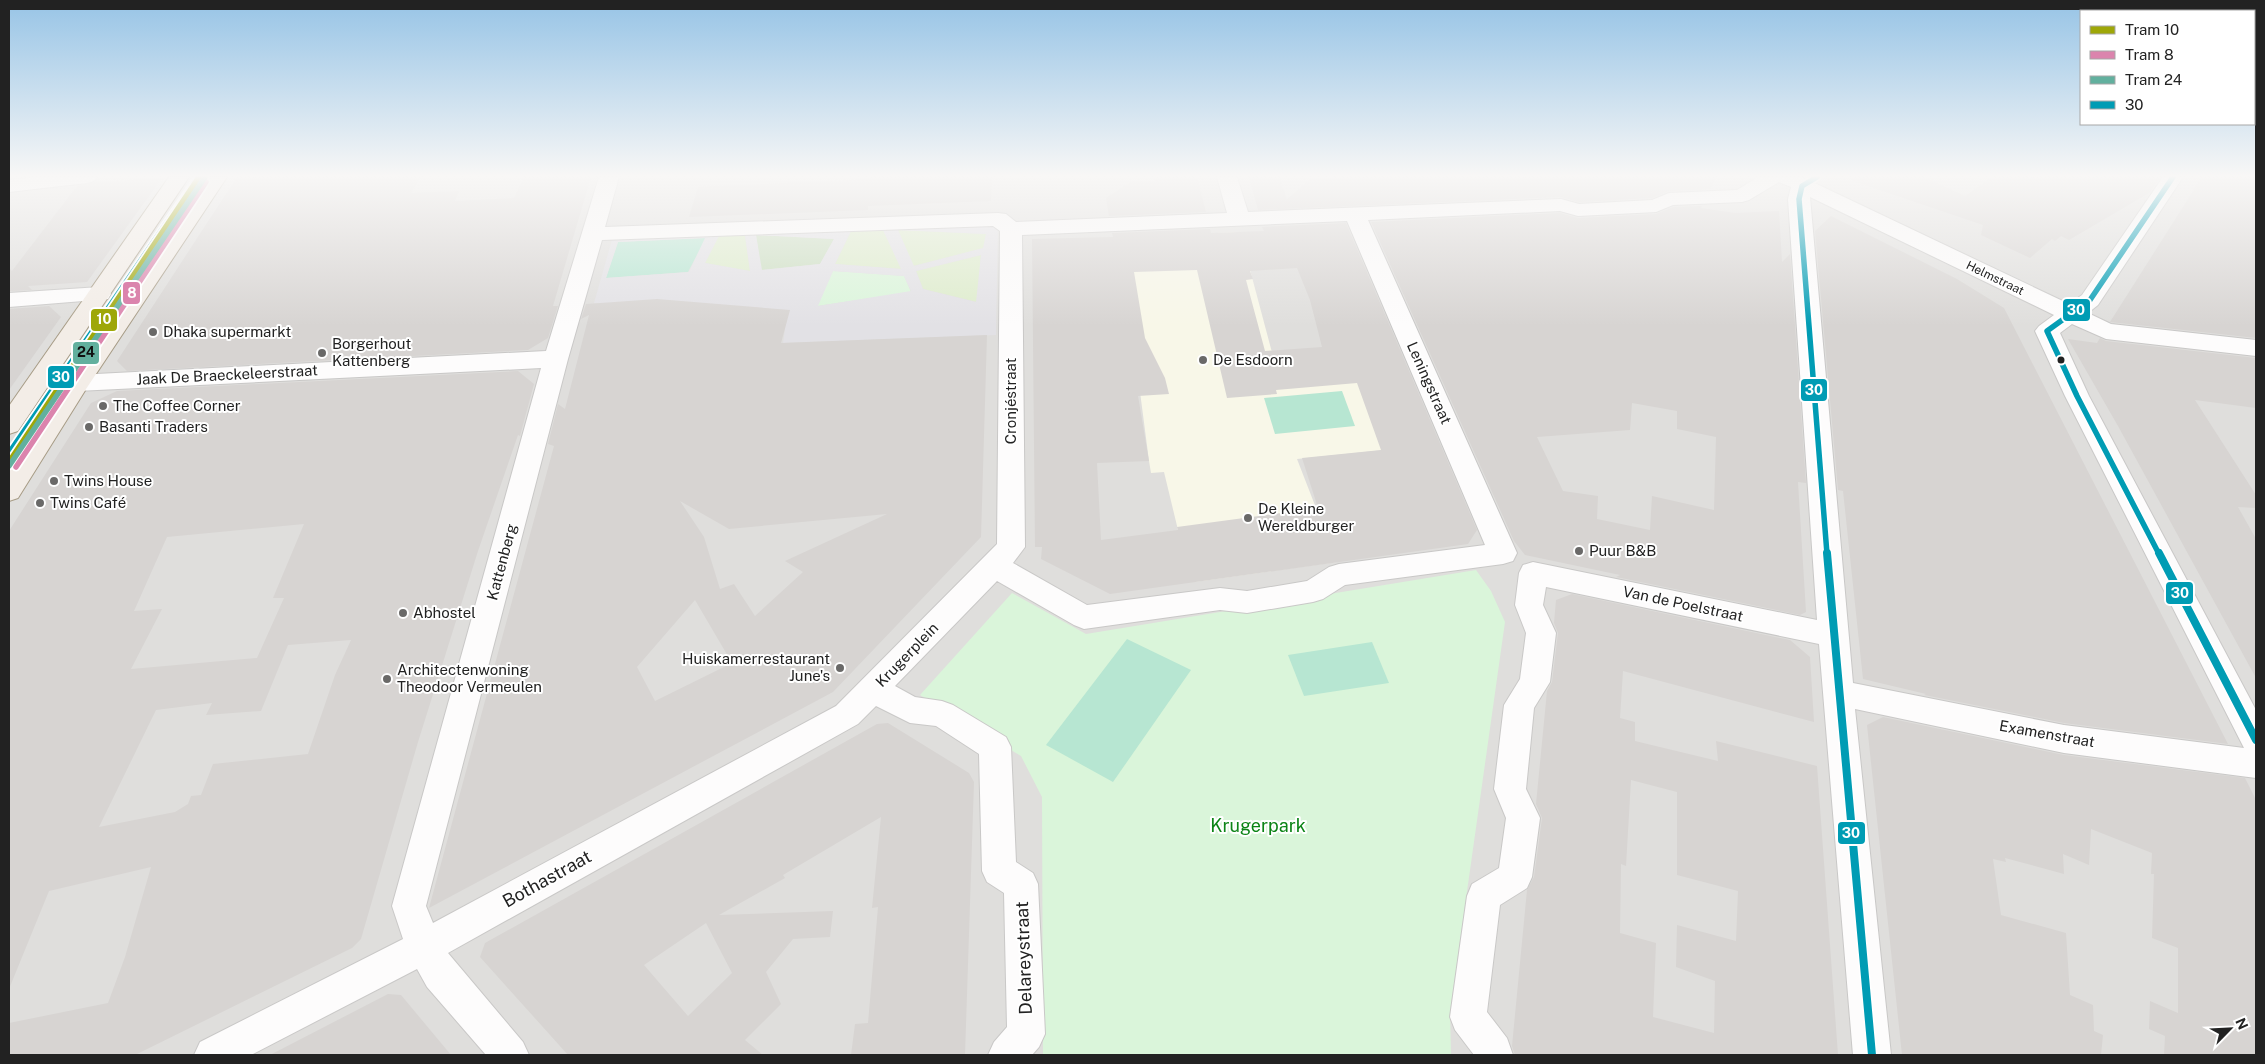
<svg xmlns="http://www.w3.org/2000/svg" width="2265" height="1064" font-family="'Public Sans',sans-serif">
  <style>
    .residential { fill: #dfdedc }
    .education { fill: #f8f7e8 }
    .grass { fill: #ddeccb }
    .forest { fill: #cbdec1 }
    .park { fill: #daf5da }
    .pitch { fill: #b7e6d2 }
    .plaza { fill: #e2e1e5; fill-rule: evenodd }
    .building { fill: #d7d4d2; fill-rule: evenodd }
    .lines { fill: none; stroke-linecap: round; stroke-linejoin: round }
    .minor-casing { stroke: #c9c8c7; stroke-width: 2 }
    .major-casing { stroke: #a79c86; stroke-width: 2 }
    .minor { fill: #fdfcfc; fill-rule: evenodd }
    .major { fill: #f3ede7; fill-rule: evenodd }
    .bus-1-far1-casing { stroke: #fff; stroke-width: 9 }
    .bus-1-casing { stroke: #fff; stroke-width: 11 }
    .bus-1-far1 { stroke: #009cb4; stroke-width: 5.5 }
    .bus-1 { stroke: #009cb4; stroke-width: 8 }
    .tram-1-casing { stroke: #fff; stroke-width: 9 }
    .tram-2-casing { stroke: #fff; stroke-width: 9 }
    .tram-3-casing { stroke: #fff; stroke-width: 9 }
    .tram-1 { stroke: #9ea708; stroke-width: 5.5 }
    .tram-2 { stroke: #db84ad; stroke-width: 5.5 }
    .tram-3 { stroke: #62b09e; stroke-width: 5.5 }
    .poi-dot { fill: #6a6968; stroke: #fff; stroke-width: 2 }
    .bus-dot { fill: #222; stroke: #fff; stroke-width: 2 }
    .labels { text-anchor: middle; stroke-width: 4; stroke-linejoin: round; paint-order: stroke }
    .far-street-label { font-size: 12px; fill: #222; stroke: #fff }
    .poi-label { font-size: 15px; fill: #222; stroke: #fff; text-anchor: start }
    .street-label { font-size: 15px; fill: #222; stroke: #fff }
    .near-park-label { font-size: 18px; fill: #0c8416; stroke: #fff }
    .near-street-label { font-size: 18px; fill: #222; stroke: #fff }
    .line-badge { stroke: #fff; stroke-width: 2 }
    .badge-label { font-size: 14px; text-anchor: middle; font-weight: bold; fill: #fff }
    .pale-badge-label { font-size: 14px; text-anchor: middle; font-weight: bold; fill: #111 }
  </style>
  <rect width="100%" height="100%" fill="#f0eeeb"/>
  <!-- residential -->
  <rect class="residential" x="9" y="177" width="2247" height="878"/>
  <!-- education -->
  <path class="education" d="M1237 232H1240L1279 379 1403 369 1433 445 1297 459 1337 562 1194 582 1178 530 1164 472 1151 473 1149 461 1120 238Z"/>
  <!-- grass -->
  <g class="grass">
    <path d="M883 230 902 269 835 264 851 231Z"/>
    <path d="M898 230 986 234 984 248 913 266Z"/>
    <path d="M719 235H745L750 271 705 263Z"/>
    <path d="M981 255 977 302 923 289 916 271Z"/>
  </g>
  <!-- forest -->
  <path class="forest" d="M756 235 834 239 820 264 761 270Z"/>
  <!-- park -->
  <g class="park">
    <path d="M833 271 904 276 911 292 817 306Z"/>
    <path d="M1476 570 1491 591 1505 622 1450 1012 1451 1055H1043L1042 797 1021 756 920 695 1012 593 1086 634Z"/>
  </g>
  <!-- pitch -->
  <g class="pitch">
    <path d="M706 238 688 272 606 278 618 242Z"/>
    <path d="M1342 391 1355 426 1275 434 1264 398Z"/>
    <path d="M1127 639 1191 670 1113 782 1046 745Z"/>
    <path d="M1372 642 1389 683 1304 696 1288 655Z"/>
  </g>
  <!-- plaza -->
  <path class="plaza" d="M998 219 996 335 783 343 786 322 594 303 614 233ZM883 230 901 269 835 264 851 231ZM898 230 986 234 983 248 914 266ZM745 235 750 271 705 263 719 236ZM756 235 834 239 820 264 762 270ZM705 238 689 272 606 278 618 242ZM981 255 976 302 923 289 916 271ZM833 271 904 276 911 291 818 306Z"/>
  <!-- building -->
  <g class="building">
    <path d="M237 177H421L411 193 459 191 455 201 514 198 524 177H591L553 306H558L548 338 528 350 127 371 117 361Z"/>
    <path d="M871 177H992L991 201 868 206V210L689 217 698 187 871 179Z"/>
    <path d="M1155 177H1197L1206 212 1109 216 1106 198 1132 181H1155Z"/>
    <path d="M1249 177H1279L1287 199 1311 179 1347 177H1717L1710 189 1669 191 1652 198 1579 202 1561 197 1258 210Z"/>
    <path d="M1854 177H1923L1965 196 1992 177H2161L2149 193 2069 240 2061 236 2055 241 2052 239 2030 258 1981 235 1983 225 1853 181Z"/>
    <path d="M2202 177H2256V338L2110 322Z"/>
    <path d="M162 178 87 282 28 286 32 290 9 291V268L12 271 77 186 96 182Z"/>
    <path d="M1702 206 1701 208 1735 213 1779 211 1782 262 1790 254 1806 483 1798 482 1806 612 1800 615 1616 577 1620 575 1525 555 1514 541 1371 222 1560 213 1578 218 1656 214 1673 207ZM1632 403 1677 411V429L1716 437 1714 510 1652 496 1650 530 1597 519 1598 496 1563 491 1537 437 1630 430Z"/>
    <path d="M1831 216 1957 279 2004 308 2228 744 2064 723 1924 695 1926 694 1863 679 1843 491 1838 490 1815 231Z"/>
    <path d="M1346 223 1477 530 1468 544 1110 594 1041 559 1042 547H1035L1032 239 1113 237 1112 233 1210 229 1211 233 1264 231 1262 227ZM1297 268 1310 300 1322 347 1265 351 1246 280 1253 279 1250 271ZM1197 270 1227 398 1277 394 1276 390 1357 383 1381 450 1302 458 1318 508 1177 527 1178 530 1101 540 1097 463 1149 461 1138 396 1169 394 1165 378 1145 338 1134 272Z"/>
    <path d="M657 299 790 310 781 343 987 335 981 537 833 692 429 908 554 446 548 444 558 404 565 409 589 315 581 319 586 304ZM680 501 729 529 887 514 785 561 803 572 755 616 734 584 720 589 704 537ZM695 600 732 663 655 701 637 667Z"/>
    <path d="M49 306 61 317 9 390V309Z"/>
    <path d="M2100 338 2106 341 2256 358V408L2195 400 2256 495V508L2238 507 2256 539V678L2118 426 2068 339 2097 343Z"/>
    <path d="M518 371 534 384 520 436 518 435 478 551 418 742 361 939 352 948 135 1055H9V1023L108 1003 125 957 151 867 49 891 9 989V531L91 403 117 391ZM304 524 273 598H284L257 658 131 669 162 609 134 611 167 537ZM351 640 335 675 308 754 213 764 201 795 191 796 188 804 175 812 99 827 156 710 212 703 206 715 261 711 288 645Z"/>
    <path d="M1572 594 1790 640 1810 657 1814 722 1623 671 1620 718 1635 722V741L1718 761 1716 741 1817 766 1838 1055H1515L1512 1046 1527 890 1534 877 1542 818 1536 804 1547 691 1552 682 1558 633 1554 623 1556 600ZM1631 780 1677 792V875L1738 891 1736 941 1677 925 1676 967 1715 981 1714 1033 1653 1017 1656 943 1620 933 1621 864 1626 866Z"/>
    <path d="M1883 717 2064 755 2245 778 2256 800V1055H2164L2165 1036 2149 1029 2150 1001 2178 1013V948L2152 938 2154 874H2151L2152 853 2091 829 2089 865 2063 854 2064 874 2005 858 2006 862 1993 859 2001 915 2066 933 2070 995 2093 1005 2094 1031 2103 1035 2101 1055H1902L1867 725Z"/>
    <path d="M888 723 969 773 974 782 965 1055H851L855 1024 868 1023 878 907 872 908 881 817 783 875 785 878 719 915 833 911 830 937 793 939 766 972 781 1004 745 1040 763 1055H568L480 957 485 943 877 724ZM706 923 732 973 688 1016 644 965Z"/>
    <path d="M388 994 401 995 451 1055H270Z"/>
  </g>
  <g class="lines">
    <defs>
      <g id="minor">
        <path d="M36 177H97L94 181 87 183 9 192V180Z"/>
        <path d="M599 177H619L605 227 998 213 1006 214 1016 222 1227 213 1217 177H1237L1248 212 1561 199 1579 204 1652 200 1669 193 1737 190 1758 177H1802L2069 304 2082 295 2163 177H2183L2098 305 2088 313 2111 324 2256 340V356L2106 339 2072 324 2060 333 2089 396 2256 710V778L2064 753 1855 709 1891 1055H1853L1819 644 1546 587 1543 605 1556 633 1550 682 1534 708 1526 789 1540 818 1532 877 1527 888 1500 905 1487 1012 1507 1038 1513 1055H1474L1455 1030 1450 1017 1467 896 1472 884 1499 868 1506 818 1494 789 1504 705 1520 679 1526 633 1515 605 1519 573 1523 565 1533 562 1817 620 1788 199 1791 187 1779 182 1749 200 1742 202 1673 205 1656 212 1578 216 1560 211 1368 220 1517 553 1513 561 1503 564 1345 585 1323 599 1313 602 1247 613 1220 610 1084 629 1074 625 997 581 895 686 915 697 942 701 953 705 1006 737 1011 747 1016 862 1033 873 1038 884 1045 1034 1039 1047 1032 1055H988L994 1042 1007 1027 1004 893 987 882 982 871 979 754 936 726 910 723 876 706 858 724 448 953 523 1042 529 1055H486L427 987 417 969 251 1055H194L200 1042 403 939 392 906 541 368 77 391 68 389 65 383 68 377 77 375 546 351ZM1810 197 2054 315 2039 326 2035 331 2065 396 2244 748 2064 725 1853 683ZM1347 221 1485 545 1339 564 1329 567 1307 581 1247 591 1220 588 1087 605 1013 563 1025 547 1022 235ZM993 226 1000 231 997 544 836 706 433 923 426 906 568 359 602 240Z"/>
        <path d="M100 287 108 289 111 294 108 299 9 307V293Z"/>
      </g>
      <g id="major">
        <path d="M169 177H189L18 431 9 434V406Z"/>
        <path d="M207 177H227L86 389 18 498 9 501V470L68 377Z"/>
      </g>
    </defs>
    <!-- minor casing -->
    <use href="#minor" class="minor-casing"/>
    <!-- major casing -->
    <use href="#major" class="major-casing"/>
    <!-- minor -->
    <use href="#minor" class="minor"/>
    <!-- major -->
    <use href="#major" class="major"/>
    <defs>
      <g id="bus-1-far1">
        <path d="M1817 177 1802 186 1799 199 1827 554"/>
        <path d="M9 453 198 177"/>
        <path d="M2159 554 2077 396 2047 331 2090 300 2173 177"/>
      </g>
      <g id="bus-1">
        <path d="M1827 553 1872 1055"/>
        <path d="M2159 553 2256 740"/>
      </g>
    </defs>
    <!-- bus-1-far1 casing -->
    <use href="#bus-1-far1" class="bus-1-far1-casing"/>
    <!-- bus-1 casing -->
    <use href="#bus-1" class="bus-1-casing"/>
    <!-- bus-1-far1 -->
    <use href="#bus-1-far1" class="bus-1-far1"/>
    <!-- bus-1 -->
    <use href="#bus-1" class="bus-1"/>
    <defs>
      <path id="tram-1" d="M9 462 199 177"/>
      <path id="tram-2" d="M16 467 206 182"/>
      <path id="tram-3" d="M9 466 205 177"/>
    </defs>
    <!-- tram-1 casing -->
    <use href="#tram-1" class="tram-1-casing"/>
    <!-- tram-2 casing -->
    <use href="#tram-2" class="tram-2-casing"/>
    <!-- tram-3 casing -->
    <use href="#tram-3" class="tram-3-casing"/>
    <!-- tram-1 -->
    <use href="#tram-1" class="tram-1"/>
    <!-- tram-2 -->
    <use href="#tram-2" class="tram-2"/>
    <!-- tram-3 -->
    <use href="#tram-3" class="tram-3"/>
  </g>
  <!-- sky -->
  <linearGradient id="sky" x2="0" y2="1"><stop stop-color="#97c4e6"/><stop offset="0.54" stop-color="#f8f7f6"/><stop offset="1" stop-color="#f8f7f6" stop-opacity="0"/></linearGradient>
  <rect width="2265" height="326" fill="url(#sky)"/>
  <!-- markers -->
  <g class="poi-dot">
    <circle cx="153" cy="332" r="5"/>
    <circle cx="322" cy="353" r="5"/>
    <circle cx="1203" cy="360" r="5"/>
    <circle cx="103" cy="406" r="5"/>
    <circle cx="89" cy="427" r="5"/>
    <circle cx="54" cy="481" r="5"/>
    <circle cx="40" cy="503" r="5"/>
    <circle cx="1248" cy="518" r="5"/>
    <circle cx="1579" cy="551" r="5"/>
    <circle cx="403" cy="613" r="5"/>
    <circle cx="840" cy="668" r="5"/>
    <circle cx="387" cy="679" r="5"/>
  </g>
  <circle class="bus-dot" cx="2061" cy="360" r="4.5"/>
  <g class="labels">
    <!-- far-street labels -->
    <g class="far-street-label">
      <text transform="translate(1995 278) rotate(26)" y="4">Helmstraat</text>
    </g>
    <!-- poi labels -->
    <g class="poi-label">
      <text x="163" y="337">Dhaka supermarkt</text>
      <text x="332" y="349">Borgerhout<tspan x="332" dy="17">Kattenberg</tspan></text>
      <text x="1213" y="365">De Esdoorn</text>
      <text x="113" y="411">The Coffee Corner</text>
      <text x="99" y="432">Basanti Traders</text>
      <text x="64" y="486">Twins House</text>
      <text x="50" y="508">Twins Café</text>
      <text x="1258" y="514">De Kleine<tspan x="1258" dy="17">Wereldburger</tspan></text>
      <text x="1589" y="556">Puur B&amp;B</text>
      <text x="413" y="618">Abhostel</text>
      <text x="830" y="664" text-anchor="end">Huiskamerrestaurant<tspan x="830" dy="17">June's</tspan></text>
      <text x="397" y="675">Architectenwoning<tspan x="397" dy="17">Theodoor Vermeulen</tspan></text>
    </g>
    <!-- street labels -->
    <g class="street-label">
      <text transform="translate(227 375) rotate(-3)" y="5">Jaak De Braeckeleerstraat</text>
      <text transform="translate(1429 383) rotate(66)" y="5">Leningstraat</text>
      <text transform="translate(1011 401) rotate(-90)" y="5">Cronjéstraat</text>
      <text transform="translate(502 562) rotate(-75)" y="5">Kattenberg</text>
      <text transform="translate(1683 604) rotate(12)" y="5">Van de Poelstraat</text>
      <text transform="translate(907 655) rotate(-46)" y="5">Krugerplein</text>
      <text transform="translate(2047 734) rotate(10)" y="5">Examenstraat</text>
    </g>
    <!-- near-park labels -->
    <g class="near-park-label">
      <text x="1258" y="832">Krugerpark</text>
    </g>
    <!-- near-street labels -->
    <g class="near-street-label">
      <text transform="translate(547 879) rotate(-29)" y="6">Bothastraat</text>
      <text transform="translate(1024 958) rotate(-92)" y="6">Delareystraat</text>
    </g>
  </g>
  <g class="line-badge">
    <rect x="122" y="281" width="19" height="24" rx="5" fill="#db84ad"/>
    <rect x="2062" y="298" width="29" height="24" rx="5" fill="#009cb4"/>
    <rect x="90" y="308" width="28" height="24" rx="5" fill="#9ea708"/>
    <rect x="72" y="341" width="28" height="24" rx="5" fill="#62b09e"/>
    <rect x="47" y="365" width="28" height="24" rx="5" fill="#009cb4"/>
    <rect x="1800" y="378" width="28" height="24" rx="5" fill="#009cb4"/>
    <rect x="2165" y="581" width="29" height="24" rx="5" fill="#009cb4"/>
    <rect x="1837" y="821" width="29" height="24" rx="5" fill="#009cb4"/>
  </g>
  <g class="badge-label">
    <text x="132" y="298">8</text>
    <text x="2076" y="315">30</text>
    <text x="104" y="324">10</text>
    <text x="61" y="382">30</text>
    <text x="1814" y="395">30</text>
    <text x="2180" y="598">30</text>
    <text x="1851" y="838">30</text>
  </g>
  <g class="pale-badge-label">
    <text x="86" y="357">24</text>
  </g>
  <!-- border -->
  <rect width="2265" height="1064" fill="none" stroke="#222222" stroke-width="20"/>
  <!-- legend -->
  <rect x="2080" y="10" width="175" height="115" fill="#ffffff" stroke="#a7a7a7"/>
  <rect x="2090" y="26" width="25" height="8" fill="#9ea708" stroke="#a7a7a7"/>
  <text x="2125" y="35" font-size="15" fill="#222222">Tram 10</text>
  <rect x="2090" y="51" width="25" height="8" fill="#db84ad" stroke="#a7a7a7"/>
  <text x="2125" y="60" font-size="15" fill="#222222">Tram 8</text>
  <rect x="2090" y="76" width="25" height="8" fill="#62b09e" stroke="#a7a7a7"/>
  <text x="2125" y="85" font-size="15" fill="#222222">Tram 24</text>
  <rect x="2090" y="101" width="25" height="8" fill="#009cb4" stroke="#a7a7a7"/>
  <text x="2125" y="110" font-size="15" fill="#222222">30</text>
  <!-- north arrow -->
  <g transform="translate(2230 1029) rotate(66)" stroke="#ffffff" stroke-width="4" paint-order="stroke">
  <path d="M0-4L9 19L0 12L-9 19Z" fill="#222222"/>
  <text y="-8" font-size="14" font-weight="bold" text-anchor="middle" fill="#222222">N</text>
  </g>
</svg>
